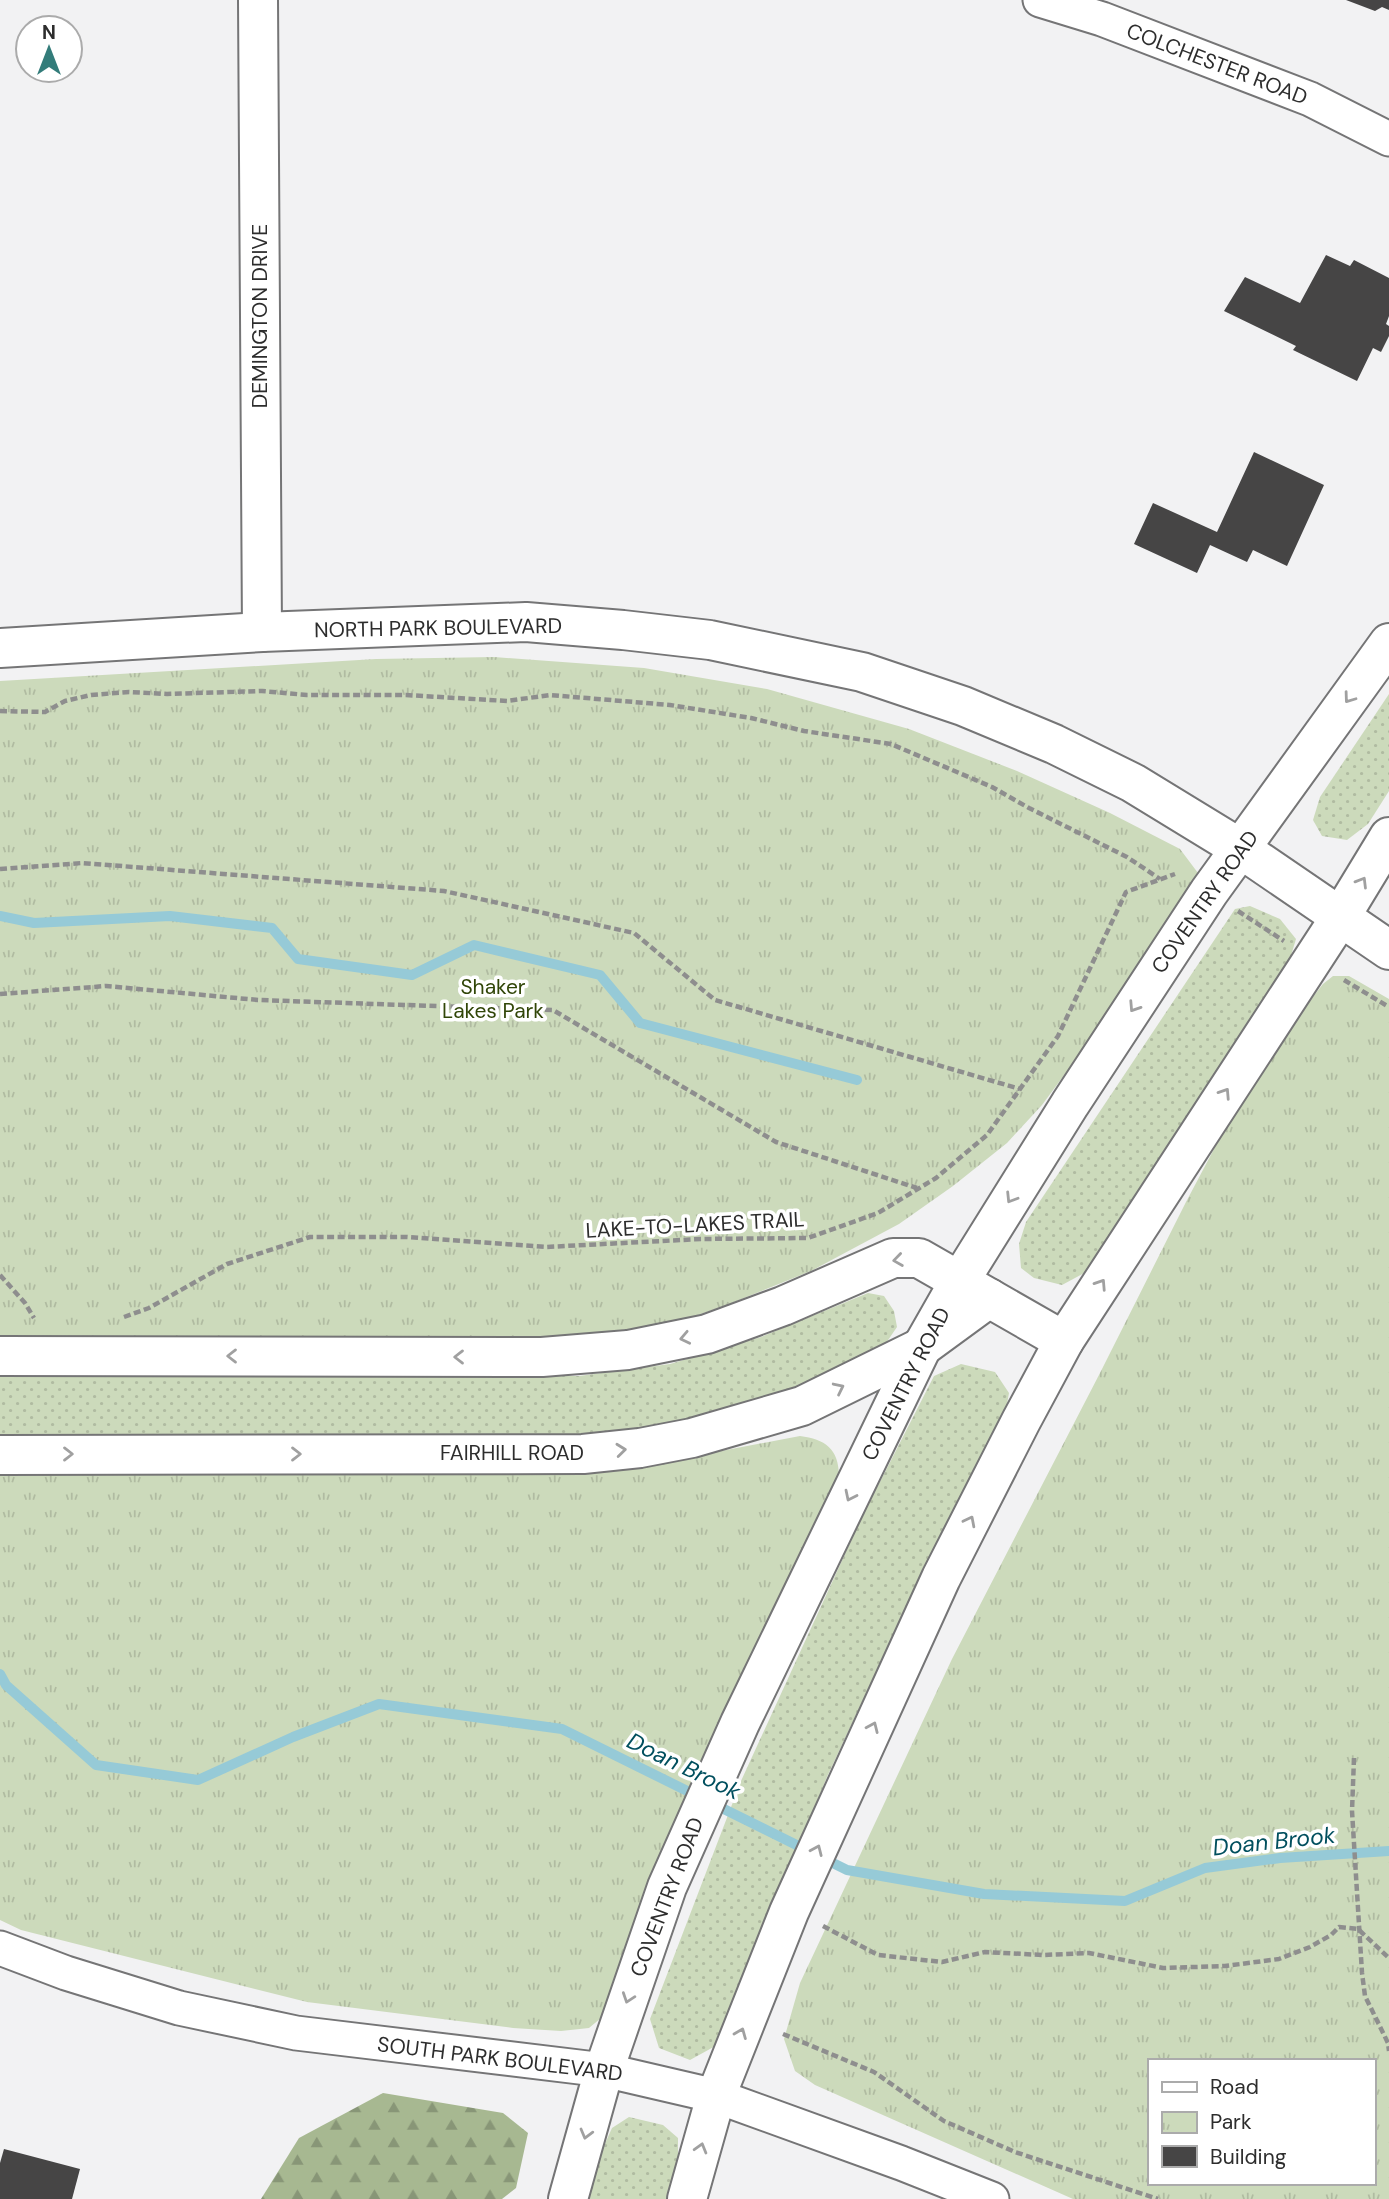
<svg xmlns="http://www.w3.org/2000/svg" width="1389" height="2199" font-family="'DM Sans',sans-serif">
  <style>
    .grass { fill: url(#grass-dots) }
    .forest { fill: url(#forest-firs) }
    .park { fill: url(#park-tufts); fill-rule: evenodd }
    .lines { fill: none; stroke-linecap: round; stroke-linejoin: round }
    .stream { stroke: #96cad7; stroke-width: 10 }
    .building { fill: #464545 }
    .minor-casing { stroke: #757576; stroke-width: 37 }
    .tertiary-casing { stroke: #757576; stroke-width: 42 }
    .secondary-casing { stroke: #757576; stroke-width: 42 }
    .path { stroke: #8e8e8e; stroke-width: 4.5; stroke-dasharray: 7 3.5; stroke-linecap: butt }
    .minor { stroke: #fff; stroke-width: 33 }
    .tertiary { stroke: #fff; stroke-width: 38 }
    .secondary { stroke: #fff; stroke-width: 38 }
    .oneway { stroke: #a0a0a0 }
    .labels { text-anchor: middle; stroke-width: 7; stroke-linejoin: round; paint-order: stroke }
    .street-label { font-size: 21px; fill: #2d2d2d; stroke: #fff }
    .park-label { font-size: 21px; fill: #314608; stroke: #fff }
    .water-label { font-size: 23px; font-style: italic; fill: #014f5e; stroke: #fff }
  </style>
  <defs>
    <pattern id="grass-dots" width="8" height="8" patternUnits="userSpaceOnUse" patternTransform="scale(1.75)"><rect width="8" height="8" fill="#ccdabb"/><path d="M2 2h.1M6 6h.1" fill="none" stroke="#b0bba1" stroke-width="1.8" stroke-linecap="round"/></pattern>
    <pattern id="forest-firs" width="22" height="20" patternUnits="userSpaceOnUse" patternTransform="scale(1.75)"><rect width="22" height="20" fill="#a7b891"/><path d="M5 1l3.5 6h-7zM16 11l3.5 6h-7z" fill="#889677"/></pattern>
    <pattern id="park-tufts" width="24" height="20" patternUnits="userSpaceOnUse" patternTransform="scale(1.75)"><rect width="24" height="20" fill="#ccdabb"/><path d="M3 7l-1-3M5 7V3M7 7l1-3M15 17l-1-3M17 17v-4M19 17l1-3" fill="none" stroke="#b0bba1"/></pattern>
  </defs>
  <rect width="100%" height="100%" fill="#f2f2f3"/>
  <!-- grass -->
  <g class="grass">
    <path d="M1389 694V791L1368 824 1347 840 1322 836 1313 820 1320 797Z"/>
    <path d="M1250 906 1280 919 1296 939 1290 959 1088 1271 1062 1285 1034 1278 1021 1268 1019 1244 1026 1222 1235 909Z"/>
    <path d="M868 1293 884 1296 894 1311 897 1327 884 1346 808 1383 695 1422 571 1438 0 1440V1376H579L670 1364 761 1337Z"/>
    <path d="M961 1364 995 1372 1009 1393 1003 1426 917 1584 827 1777 719 2044 690 2060 659 2048 650 2019 741 1781 861 1519 934 1376Z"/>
    <path d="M629 2117 663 2125 678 2138V2161L668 2199H587L594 2168 612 2128Z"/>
  </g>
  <!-- forest -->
  <path class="forest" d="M383 2093 503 2113 528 2133 516 2188 502 2199H261L299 2138Z"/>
  <!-- park -->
  <g class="park">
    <path d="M494 657 644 668 767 689 909 729 1017 771 1110 813 1180 849 1198 873 1197 888 1193 901 1042 1105 1007 1143 953 1186 899 1224 811 1271 729 1304 681 1321 596 1334 501 1338 0 1337V681L376 659Z"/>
    <path d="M1333 976H1349L1389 999V2199H1073L815 2085 795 2071 784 2039 800 1983 952 1659 1100 1373 1186 1202 1223 1132 1312 998 1323 984ZM1149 2061H1373V2183H1149Z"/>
    <path d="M800 1436C825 1439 839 1449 839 1476 839 1490 797 1564 788 1581 716 1720 664 1869 607 2013L589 2028 561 2031 513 2028 307 2002 21 1930 0 1920V1474L669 1461Z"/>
  </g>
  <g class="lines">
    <!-- stream -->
    <g class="stream">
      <path d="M0 916 34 923 170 916 272 928 298 959 412 975 474 945 600 975 640 1023 857 1080"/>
      <path d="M0 1674 6 1685 96 1765 198 1780 293 1737 379 1704 562 1729 847 1870 984 1894 1125 1901 1205 1868 1280 1858 1389 1851"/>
    </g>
  </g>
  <!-- building -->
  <g class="building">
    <path d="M1346 0H1389V10L1382 7 1375 11Z"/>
    <path d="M1326 255 1350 266 1354 260 1389 278V316L1386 324 1389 326V336L1381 352 1373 348 1357 381 1293 350 1296 346 1224 311 1245 277 1300 303Z"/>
    <path d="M1254 452 1324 485 1287 566 1253 550 1247 562 1210 545 1197 573 1134 544 1153 503 1217 532Z"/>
    <path d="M4 2149 80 2169 72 2199H0V2163Z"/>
  </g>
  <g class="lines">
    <defs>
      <g id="minor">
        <path d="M1040 0 1102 19 1310 99 1389 139"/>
        <path d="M0 1948 66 1973 179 2008 296 2033 604 2070 716 2096 901 2163 992 2199"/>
      </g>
      <g id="tertiary">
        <path d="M258 0 262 632"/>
        <path d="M0 648 262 632 526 622 623 630 710 640 862 672 963 706 1054 744 1133 783 1241 849 1389 950"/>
        <path d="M568 2199 604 2070 667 1887 740 1723 922 1347 959 1282"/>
        <path d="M687 2199 716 2096 789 1912 941 1578 1021 1421 1064 1341"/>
      </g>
      <g id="secondary">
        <path d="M959 1282 1070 1104 1209 892 1389 643"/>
        <path d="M0 1356 542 1357 628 1350 707 1334 783 1306 893 1258H919L1064 1341 1341 916 1389 837"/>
        <path d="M0 1455 583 1454 640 1448 692 1438 802 1406 922 1347 989 1298"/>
      </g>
    </defs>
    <!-- minor casing -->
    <use href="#minor" class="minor-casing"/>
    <!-- tertiary casing -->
    <use href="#tertiary" class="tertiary-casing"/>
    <!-- secondary casing -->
    <use href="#secondary" class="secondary-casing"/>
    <!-- path -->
    <g class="path">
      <path d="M0 711 45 712 65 701 91 695 129 692 167 694 262 691 307 695H406L507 701 550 695 670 705 751 718 804 731 891 744 992 787 1029 808 1127 857 1160 879"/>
      <path d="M0 869 82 863 444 891 634 933 715 1000 1020 1089"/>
      <path d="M1238 911 1284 941"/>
      <path d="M1344 980 1389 1007"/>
      <path d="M0 994 106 986 258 1000 553 1010 776 1142 917 1188"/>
      <path d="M0 1275 25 1303 34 1318"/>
      <path d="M124 1317 149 1308 227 1264 310 1237H407L546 1247 701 1239 808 1238 878 1213 936 1178 987 1135 1058 1036 1126 892 1175 874"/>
      <path d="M1354 1758 1352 1811 1362 1973 1365 1996 1388 2043 1389 2051"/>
      <path d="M823 1926 878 1955 942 1962 985 1952 1043 1955 1089 1953 1163 1968 1225 1966 1279 1959 1310 1947 1331 1935 1339 1927 1358 1929 1389 1958"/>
      <path d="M783 2034 874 2072 944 2121 1015 2152 1158 2199"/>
    </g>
    <!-- minor -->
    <use href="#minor" class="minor"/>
    <!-- tertiary -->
    <use href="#tertiary" class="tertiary"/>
    <!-- secondary -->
    <use href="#secondary" class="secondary"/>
  </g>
  <!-- one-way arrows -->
  <defs><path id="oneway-chevron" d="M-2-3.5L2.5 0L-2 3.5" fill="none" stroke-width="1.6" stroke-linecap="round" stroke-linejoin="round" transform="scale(1.75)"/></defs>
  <g class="oneway">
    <use href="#oneway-chevron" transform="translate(1349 698) rotate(126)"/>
    <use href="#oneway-chevron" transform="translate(1362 882) rotate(-59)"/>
    <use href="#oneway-chevron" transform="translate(1134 1007) rotate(123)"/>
    <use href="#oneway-chevron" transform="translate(1225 1093) rotate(-57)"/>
    <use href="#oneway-chevron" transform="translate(1011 1198) rotate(122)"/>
    <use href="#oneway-chevron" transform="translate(898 1260) rotate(172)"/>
    <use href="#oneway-chevron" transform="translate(1101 1284) rotate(-57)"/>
    <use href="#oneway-chevron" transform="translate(685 1338) rotate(168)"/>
    <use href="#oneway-chevron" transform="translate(232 1356) rotate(-180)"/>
    <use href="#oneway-chevron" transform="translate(459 1357) rotate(-180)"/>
    <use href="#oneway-chevron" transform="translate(839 1388) rotate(-26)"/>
    <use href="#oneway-chevron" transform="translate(621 1450) rotate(-6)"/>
    <use href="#oneway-chevron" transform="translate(68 1454)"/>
    <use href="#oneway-chevron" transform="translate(296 1454)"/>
    <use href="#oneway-chevron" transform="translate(850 1496) rotate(116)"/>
    <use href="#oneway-chevron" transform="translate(970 1521) rotate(-63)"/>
    <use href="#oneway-chevron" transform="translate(873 1727) rotate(-66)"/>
    <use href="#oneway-chevron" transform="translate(817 1850) rotate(-66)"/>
    <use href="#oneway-chevron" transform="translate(628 1998) rotate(109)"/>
    <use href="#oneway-chevron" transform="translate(741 2033) rotate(-68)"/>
    <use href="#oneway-chevron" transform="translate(586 2134) rotate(105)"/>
    <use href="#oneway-chevron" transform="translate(701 2148) rotate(-74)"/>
  </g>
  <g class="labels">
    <!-- street labels -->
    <g class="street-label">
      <text transform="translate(1217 64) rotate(21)" y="7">COLCHESTER ROAD</text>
      <text transform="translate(260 316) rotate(-90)" y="7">DEMINGTON DRIVE</text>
      <text transform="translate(438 628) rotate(-1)" y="7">NORTH PARK BOULEVARD</text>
      <text transform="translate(1205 902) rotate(-55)" y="7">COVENTRY ROAD</text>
      <text transform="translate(695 1225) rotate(-3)" y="7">LAKE-TO-LAKES TRAIL</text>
      <text transform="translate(906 1384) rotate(-63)" y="7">COVENTRY ROAD</text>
      <text x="512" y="1460">FAIRHILL ROAD</text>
      <text transform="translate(667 1897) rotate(-69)" y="7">COVENTRY ROAD</text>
      <text transform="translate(500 2059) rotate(7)" y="7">SOUTH PARK BOULEVARD</text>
    </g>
    <!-- park labels -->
    <g class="park-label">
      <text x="493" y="994">Shaker<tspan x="493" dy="24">Lakes Park</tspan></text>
    </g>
    <!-- water labels -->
    <g class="water-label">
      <text transform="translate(684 1766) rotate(26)" y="8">Doan Brook</text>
      <text transform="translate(1274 1841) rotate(-6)" y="8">Doan Brook</text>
    </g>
  </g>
  <!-- legend -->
  <rect x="1148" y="2059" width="228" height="126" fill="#ffffff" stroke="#ababab" stroke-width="2"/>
  <rect x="1162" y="2082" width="35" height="10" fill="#ffffff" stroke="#ababab" stroke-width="2"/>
  <text x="1210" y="2094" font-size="21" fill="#2d2d2d">Road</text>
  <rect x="1162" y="2112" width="35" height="21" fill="url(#park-tufts)" stroke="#ababab" stroke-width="2"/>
  <text x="1210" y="2129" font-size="21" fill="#2d2d2d">Park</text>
  <rect x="1162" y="2146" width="35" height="21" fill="#464545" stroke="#ababab" stroke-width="2"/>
  <text x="1210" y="2164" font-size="21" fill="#2d2d2d">Building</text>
  <!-- north arrow -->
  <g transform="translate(49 49)"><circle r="33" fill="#ffffff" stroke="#ababab" stroke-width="2"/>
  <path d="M0-5L12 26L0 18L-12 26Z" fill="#337c7a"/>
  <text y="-10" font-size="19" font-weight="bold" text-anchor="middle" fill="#2d2d2d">N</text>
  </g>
</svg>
